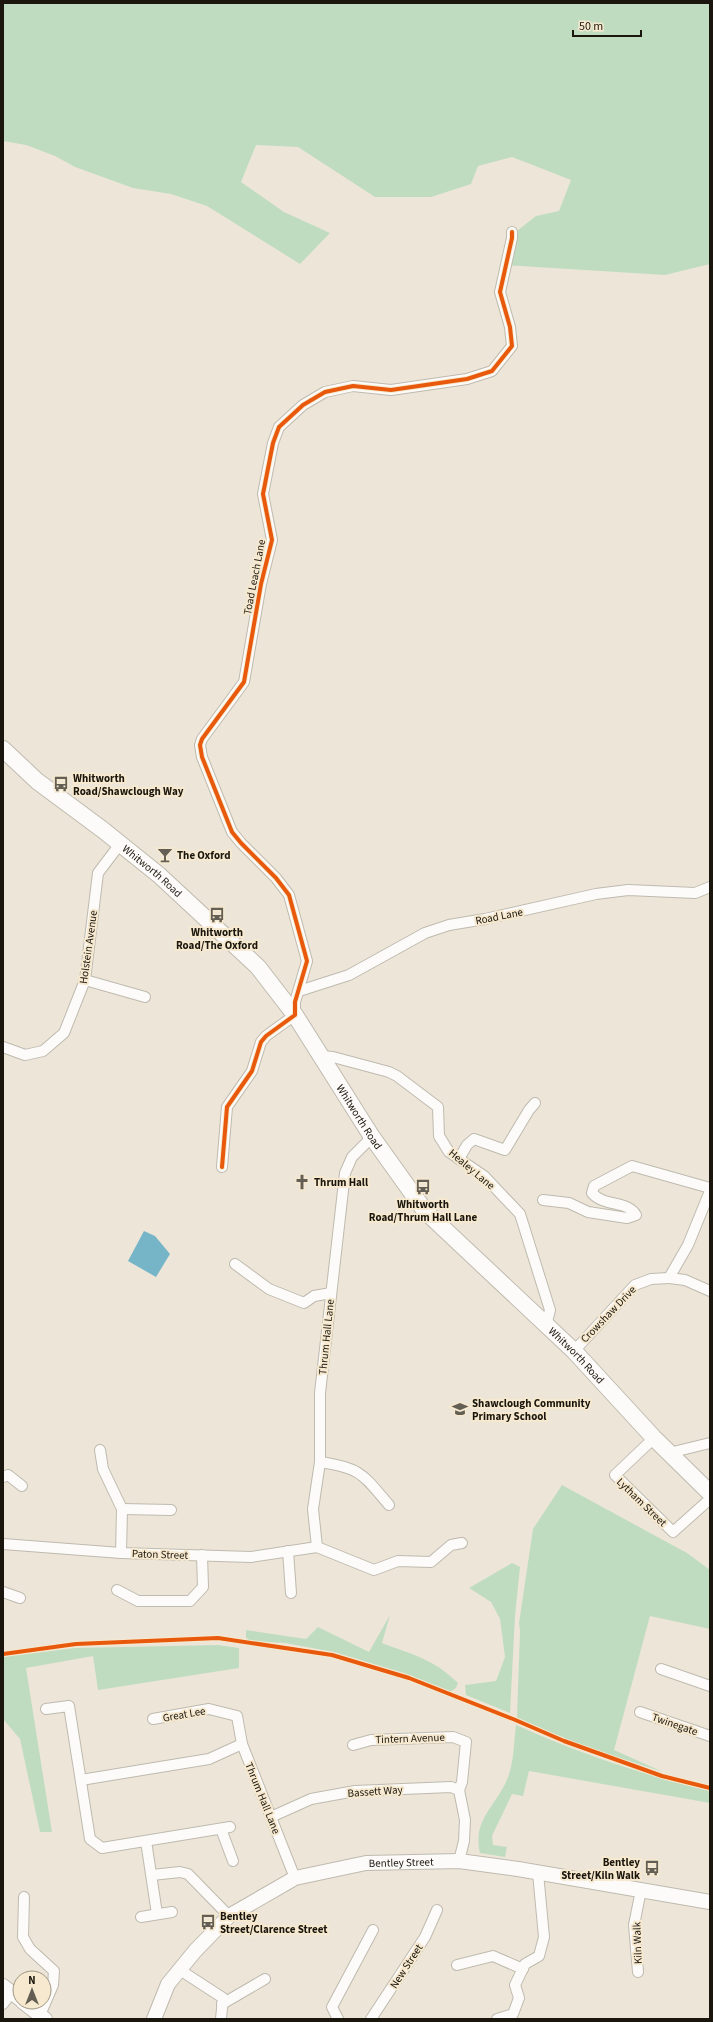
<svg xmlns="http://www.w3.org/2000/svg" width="713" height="2022" font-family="'Source Sans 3',sans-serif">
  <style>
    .green { fill: #c0dcc0 }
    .water { fill: #76b5c7 }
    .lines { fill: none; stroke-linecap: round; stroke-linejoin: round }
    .street-casing { stroke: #bfbaaf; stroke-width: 12 }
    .secondary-casing { stroke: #bfbaaf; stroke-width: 16 }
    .primary-casing { stroke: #bfbaaf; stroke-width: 18 }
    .street { stroke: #fcfbf9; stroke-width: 10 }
    .secondary { stroke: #fcfbf9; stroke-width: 14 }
    .primary { stroke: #fcfbf9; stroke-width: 16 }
    .cycleway-casing { stroke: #f6e9cf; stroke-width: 6 }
    .cycleway { stroke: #e8590c; stroke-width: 4 }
    .labels { text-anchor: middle; stroke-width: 4; stroke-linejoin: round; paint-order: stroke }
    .street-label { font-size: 11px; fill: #1b160d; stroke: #f6e9cf }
    .poi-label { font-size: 11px; font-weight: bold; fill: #1b160d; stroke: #f6e9cf; text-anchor: start }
  </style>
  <rect width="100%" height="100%" fill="#ede6d8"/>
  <!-- green -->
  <g class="green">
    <path d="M3 3H710V264L665 275 506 265 513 234 536 216 559 211 571 180 512 157 478 166 471 184 431 197H375L298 147 256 145 241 182 284 212 330 233 300 264 207 206 171 194 133 188 75 167 55 156 26 145 3 141Z"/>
    <path d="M562 1485 687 1553 710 1570V1629L650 1616 614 1750 663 1772 565 1740 517 1718 520 1631 519 1623 533 1529Z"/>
    <path d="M512 1563 520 1567 515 1616 510 1713 466 1695 465 1685 496 1681 505 1657 500 1619 491 1602 469 1588Z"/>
    <path d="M390 1615 382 1643C413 1655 434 1659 458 1683L456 1688 450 1692 404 1673 334 1652 285 1643 249 1641 246 1637V1630L306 1639 318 1627 369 1652Z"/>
    <path d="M218 1645 239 1648V1668L98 1690 93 1656 26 1668 52 1832H40L20 1739 3 1719V1657L75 1648Z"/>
    <path d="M516 1725C578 1753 643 1775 710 1791V1803L529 1771 523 1796 512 1794 492 1836 493 1845 507 1847 505 1857 480 1853C471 1817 502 1802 510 1771 514 1757 514 1740 516 1725Z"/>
  </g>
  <!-- water -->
  <path class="water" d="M144 1231 155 1236 170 1254 156 1277 128 1261Z"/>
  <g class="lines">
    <defs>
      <g id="street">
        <path d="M85 980 145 997"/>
        <path d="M299 991 349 975 425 933 449 925 485 919 596 894 628 890 695 893 710 887"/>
        <path d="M3 1047 25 1055 43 1051 64 1033 85 980 98 873 120 844"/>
        <path d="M321 1056 333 1057 389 1072 397 1076 438 1107 439 1136 449 1152 484 1176 520 1214 550 1310 546 1326"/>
        <path d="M459 1159 467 1145 474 1139 505 1150 529 1110 535 1103"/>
        <path d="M222 1167 227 1107 252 1071 261 1042 266 1036 295 1015V1002L307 961 289 895 276 878 241 843 232 832 202 757 200 745 202 739 244 682 261 584 272 540 263 494 273 443 279 427 303 405 325 392 353 386 391 390 467 379 492 371 512 346 510 327 500 292 512 238V232"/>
        <path d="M543 1200 569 1203 588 1212 627 1218 636 1215C627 1200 604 1207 592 1193L594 1186 632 1166 710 1188"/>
        <path d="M235 1264 269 1289 304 1303 314 1296 331 1293"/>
        <path d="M669 1278 685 1280 710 1291"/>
        <path d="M574 1351 635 1285 651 1279 669 1278 688 1245 710 1191"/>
        <path d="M654 1438 615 1475 673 1532 710 1499"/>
        <path d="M100 1450 103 1469 122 1509 121 1553"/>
        <path d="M669 1453 710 1443"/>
        <path d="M320 1462C362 1468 363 1475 389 1505"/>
        <path d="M3 1477 8 1475 22 1486"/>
        <path d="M122 1509 171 1510"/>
        <path d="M3 1544 121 1553 251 1557 317 1547"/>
        <path d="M317 1547 313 1509 320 1462V1393L345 1173 352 1157 372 1137"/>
        <path d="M317 1547 374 1570 398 1561 431 1562 451 1545 462 1543"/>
        <path d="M288 1551 291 1593"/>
        <path d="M117 1590 138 1601H190L203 1587 202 1555"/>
        <path d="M3 1592 20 1598"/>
        <path d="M661 1669 710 1686"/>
        <path d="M46 1709 69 1706 90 1839 102 1848 230 1827"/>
        <path d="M640 1712 710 1736"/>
        <path d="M153 1719 209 1709 237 1716 242 1744 295 1878"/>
        <path d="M353 1745 371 1740 453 1737 466 1742 462 1782 459 1790 465 1820 464 1841 459 1861"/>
        <path d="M81 1780 209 1759 242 1744"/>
        <path d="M271 1817 311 1799 355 1791 451 1787 459 1790"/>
        <path d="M221 1829 233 1861"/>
        <path d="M146 1841 157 1914"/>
        <path d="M152 1875 180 1872 188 1874 229 1916"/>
        <path d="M24 1897 23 1937 30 1949 54 1971 53 1985 40 2015"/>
        <path d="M141 1917 172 1912"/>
        <path d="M457 1965 493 1956 523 1969"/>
        <path d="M180 1970 223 1998 221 2019"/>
        <path d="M638 1972 634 1925 641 1890"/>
        <path d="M3 2004 11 1993"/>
        <path d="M222 2004 265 1979"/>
        <path d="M338 2019 332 2007 373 1930"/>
        <path d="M371 2019 425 1937 437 1910"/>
        <path d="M497 2019 513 2014 519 1998 515 1985 525 1964 539 1956 544 1937 538 1873"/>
      </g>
      <g id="secondary">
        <path d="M3 1986 20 1999"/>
        <path d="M23 2002 45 2019"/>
        <path id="s1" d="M154 2019 168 1984 195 1951 229 1916 295 1878 366 1863 459 1861 518 1869 710 1902"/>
      </g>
      <g id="primary">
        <path id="s2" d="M3 749 37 781 103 830 159 875 258 967 295 1015 372 1137 425 1211 574 1351 654 1438 710 1493"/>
      </g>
    </defs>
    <!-- street casing -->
    <use href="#street" class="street-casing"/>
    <!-- secondary casing -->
    <use href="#secondary" class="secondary-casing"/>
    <!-- primary casing -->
    <use href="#primary" class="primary-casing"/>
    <!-- street -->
    <use href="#street" class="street"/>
    <!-- secondary -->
    <use href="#secondary" class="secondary"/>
    <!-- primary -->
    <use href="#primary" class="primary"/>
    <defs>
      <g id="cycleway">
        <path d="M222 1167 227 1107 252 1071 261 1042 266 1036 295 1015V1002L307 961 289 895 276 878 241 843 232 832 202 757 200 745 202 739 244 682 261 584 272 540 263 494 273 443 279 427 303 405 325 392 353 386 391 390 467 379 492 371 512 346 510 327 500 292 512 238V232"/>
        <path d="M3 1654 76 1644 218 1638 332 1655 409 1678 513 1719 564 1741 662 1776 710 1788"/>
      </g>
    </defs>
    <!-- cycleway casing -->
    <use href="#cycleway" class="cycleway-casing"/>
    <!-- cycleway -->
    <use href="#cycleway" class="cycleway"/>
  </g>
  <!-- icons -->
  <defs>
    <symbol id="bus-bare" viewBox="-9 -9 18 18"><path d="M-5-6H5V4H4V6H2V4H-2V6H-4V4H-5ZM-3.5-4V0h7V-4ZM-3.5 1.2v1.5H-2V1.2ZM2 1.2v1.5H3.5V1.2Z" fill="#645f54" stroke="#f6e9cf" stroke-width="2.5" paint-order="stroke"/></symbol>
    <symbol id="bar-bare" viewBox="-9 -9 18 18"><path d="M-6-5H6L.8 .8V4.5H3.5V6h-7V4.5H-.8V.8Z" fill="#645f54" stroke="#f6e9cf" stroke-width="2.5" paint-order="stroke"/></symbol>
    <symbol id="church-bare" viewBox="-9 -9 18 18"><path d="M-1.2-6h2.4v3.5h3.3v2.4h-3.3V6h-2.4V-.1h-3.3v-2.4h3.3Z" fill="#645f54" stroke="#f6e9cf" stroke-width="2.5" paint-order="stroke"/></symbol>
    <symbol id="school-bare" viewBox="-9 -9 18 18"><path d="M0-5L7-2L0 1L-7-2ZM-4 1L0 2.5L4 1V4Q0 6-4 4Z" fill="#645f54" stroke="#f6e9cf" stroke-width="2.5" paint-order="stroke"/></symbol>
  </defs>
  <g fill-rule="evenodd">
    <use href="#bus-bare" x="50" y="773" width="22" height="22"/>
    <use href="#bar-bare" x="154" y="844" width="22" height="22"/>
    <use href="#bus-bare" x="206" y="904" width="22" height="22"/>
    <use href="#church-bare" x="291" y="1171" width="22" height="22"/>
    <use href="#bus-bare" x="412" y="1176" width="22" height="22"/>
    <use href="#school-bare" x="449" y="1398" width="22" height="22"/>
    <use href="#bus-bare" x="641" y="1857" width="22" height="22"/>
    <use href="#bus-bare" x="197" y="1911" width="22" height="22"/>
  </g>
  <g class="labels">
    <!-- street labels -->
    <g class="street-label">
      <text transform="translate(254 577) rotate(-79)" y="4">Toad Leach Lane</text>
      <text dy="4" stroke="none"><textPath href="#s2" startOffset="193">Whitworth Road</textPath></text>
      <text transform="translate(499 916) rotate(-11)" y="4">Road Lane</text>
      <text transform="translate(88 947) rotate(-82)" y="4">Holstein Avenue</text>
      <text dy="4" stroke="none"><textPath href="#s2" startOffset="517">Whitworth Road</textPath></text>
      <text transform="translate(472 1169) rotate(40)" y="4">Healey Lane</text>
      <text transform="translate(608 1314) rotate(-46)" y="4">Crowshaw Drive</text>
      <text transform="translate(326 1337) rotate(-84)" y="4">Thrum Hall Lane</text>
      <text dy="4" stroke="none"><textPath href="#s2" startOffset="841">Whitworth Road</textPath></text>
      <text transform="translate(642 1502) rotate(44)" y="4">Lytham Street</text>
      <text transform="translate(160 1554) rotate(2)" y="4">Paton Street</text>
      <text transform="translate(184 1714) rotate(-10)" y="4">Great Lee</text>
      <text transform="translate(675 1724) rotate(19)" y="4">Twinegate</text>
      <text transform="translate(410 1738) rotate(-2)" y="4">Tintern Avenue</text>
      <text transform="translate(375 1791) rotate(-4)" y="4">Bassett Way</text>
      <text transform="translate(263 1798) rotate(68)" y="4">Thrum Hall Lane</text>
      <text dy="4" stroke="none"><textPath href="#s1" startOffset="313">Bentley Street</textPath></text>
      <text transform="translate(637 1943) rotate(-92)" y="4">Kiln Walk</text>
      <text transform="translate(406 1966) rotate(-57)" y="4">New Street</text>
    </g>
    <!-- poi labels -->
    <g class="poi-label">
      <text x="73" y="782">Whitworth<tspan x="73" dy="13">Road/Shawclough Way</tspan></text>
      <text x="177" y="859">The Oxford</text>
      <text x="217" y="936" text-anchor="middle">Whitworth<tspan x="217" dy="13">Road/The Oxford</tspan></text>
      <text x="314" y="1186">Thrum Hall</text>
      <text x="423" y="1208" text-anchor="middle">Whitworth<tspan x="423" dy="13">Road/Thrum Hall Lane</tspan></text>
      <text x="472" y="1407">Shawclough Community<tspan x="472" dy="13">Primary School</tspan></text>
      <text x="640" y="1866" text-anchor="end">Bentley<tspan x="640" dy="13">Street/Kiln Walk</tspan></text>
      <text x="220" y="1920">Bentley<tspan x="220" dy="13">Street/Clarence Street</tspan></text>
    </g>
  </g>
  <!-- border -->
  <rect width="713" height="2022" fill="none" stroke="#1b160d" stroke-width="8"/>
  <!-- north arrow -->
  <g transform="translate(32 1990)"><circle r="19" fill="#f6e9cf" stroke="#9e9581"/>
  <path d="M0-3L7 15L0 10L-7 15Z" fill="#645f54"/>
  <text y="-6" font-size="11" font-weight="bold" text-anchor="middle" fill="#1b160d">N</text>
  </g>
  <!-- scale -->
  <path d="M573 30v6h68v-6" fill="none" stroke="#1b160d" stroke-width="2"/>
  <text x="579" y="30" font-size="12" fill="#1b160d" stroke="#f6e9cf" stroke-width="3" paint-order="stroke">50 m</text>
</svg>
